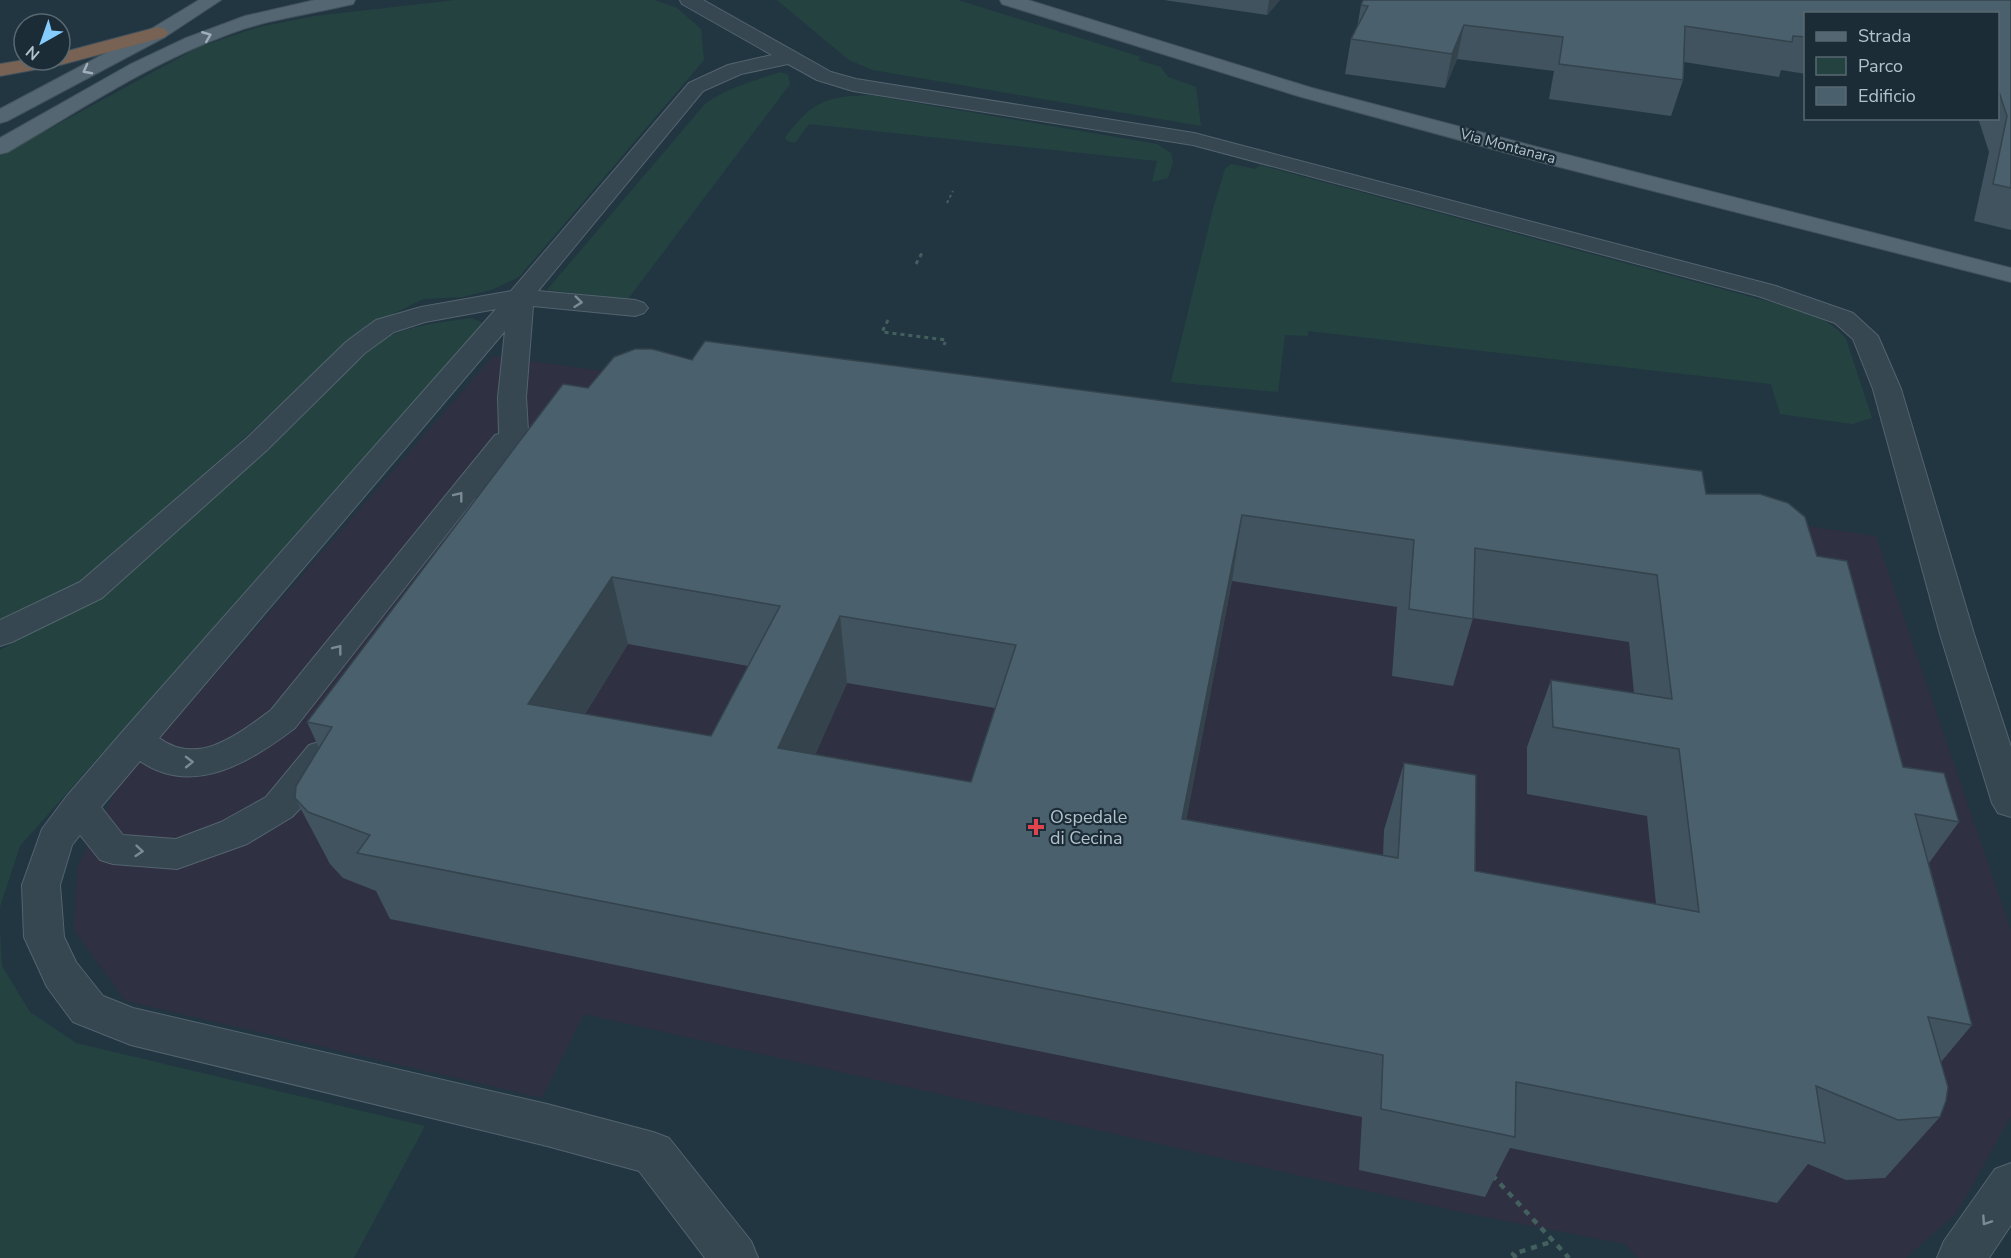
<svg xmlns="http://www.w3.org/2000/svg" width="2011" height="1258" font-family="'Nunito Sans',sans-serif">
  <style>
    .medical { fill: #2f3041 }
    .green { fill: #244340 }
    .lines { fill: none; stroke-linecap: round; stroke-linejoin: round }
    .minor-casing { stroke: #54646f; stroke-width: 2 }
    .major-casing { stroke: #43535d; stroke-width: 2 }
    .highway-casing { stroke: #41515c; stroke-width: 2 }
    .path-far2 { stroke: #44605e; stroke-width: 2; stroke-dasharray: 3 3; stroke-linecap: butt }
    .path-far1 { stroke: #44605e; stroke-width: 3; stroke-dasharray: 4 4; stroke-linecap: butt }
    .path { stroke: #44605e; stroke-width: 4.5; stroke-dasharray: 6 6; stroke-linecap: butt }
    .minor { fill: #364751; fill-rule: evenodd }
    .major { fill: #546671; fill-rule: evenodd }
    .highway { fill: #786253; fill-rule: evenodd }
    .wall { fill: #40535e; fill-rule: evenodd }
    .shaded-wall { fill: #34434c }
    .building { fill: #4a606d; stroke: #34434c; stroke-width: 1.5; fill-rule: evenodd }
    .oneway { stroke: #a0afba }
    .oneway2 { stroke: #7b8a95 }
    .health-dot { fill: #e0444e; stroke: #1b2c36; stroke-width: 2 }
    .labels { text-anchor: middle; stroke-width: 4.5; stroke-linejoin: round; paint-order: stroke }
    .far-street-label { font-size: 15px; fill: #b3c1cc; stroke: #1b2c36 }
    .poi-label { font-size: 18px; fill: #b3c1cc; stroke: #1b2c36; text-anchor: start }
  </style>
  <rect width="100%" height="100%" fill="#223642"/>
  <!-- medical -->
  <path class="medical" d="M493 356 1124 441 1731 515 1876 536 2011 930V1116L1957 1213 1906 1258H1638L1625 1244 1469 1214 584 1014 542 1098 125 1001 74 930 77 867 118 786Z"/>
  <!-- green -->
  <g class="green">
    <path d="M456 0H655L677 8 701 29 704 60 519 277 491 290 462 297 423 299 361 330 99 572 35 612 0 622V156L199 47 259 27 315 16Z"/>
    <path d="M777 0H958L1141 57 1138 60 1161 67 1168 77 1196 87 1201 126 873 70 849 60Z"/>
    <path d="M781 72 788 75 790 84 628 299 547 290 705 104C728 87 754 81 781 72Z"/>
    <path d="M869 95 1157 144 1171 153 1173 162 1168 178 1152 182 1157 161 809 124 795 143 787 141 785 137C813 102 823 97 869 95Z"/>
    <path d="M1231 164 1255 169 1260 165 1796 309C1816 317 1833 322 1846 339L1872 418 1852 424 1780 414 1771 384 1308 331V336L1285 335 1278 392 1171 382 1214 205 1225 169Z"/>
    <path d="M471 318 483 323 20 846 0 907V650L98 597 379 342C407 325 439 323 471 318Z"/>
    <path d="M0 930 2 966 30 1012 76 1043 425 1126 354 1258H0Z"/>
  </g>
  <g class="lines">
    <defs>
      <g id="minor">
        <path d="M680 0H703L831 72 856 79 1194 133 1776 286 1853 313 1878 336 1901 389 1974 634 2011 747V817L1998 813 1992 803 1940 634 1873 389 1853 339 1835 323 1758 296 1193 145 853 91 817 80 788 64 741 74 703 91 538 291 635 300 644 303 648 308 644 313 635 316 533 306 526 397 528 431 504 503 500 510 489 513 478 510 474 503 476 497 295 728C252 761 193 798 140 761L101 807 123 835 176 839 221 822 266 797 309 745 322 741 335 745 340 755 309 799 292 817 247 844 177 869 113 864 100 860 80 835 72 845 60 885 64 937 76 962 103 996 133 1008 547 1104 653 1132 669 1138 751 1241 758 1258H705L639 1171 547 1146 131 1045 73 1022 47 987 24 937 22 885 42 829 66 797 123 731 496 309 425 322 394 332 365 353 267 450 102 598 12 642 0 646V620L80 582 247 438 347 341 376 320 421 307 511 291 689 83 728 65 772 55 682 4ZM505 331 498 397 499 434 495 435 271 710C238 734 199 767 159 738Z"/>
        <path d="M2011 1163V1225L1989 1258H1937L1944 1241 1995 1169Z"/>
      </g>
      <g id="major">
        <path d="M199 0H221L165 37 7 121 0 123V109L151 29Z"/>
        <path d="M315 0H355L353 4C311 14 269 19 229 34 150 63 80 110 8 152L0 154V138L129 65 186 38 245 16Z"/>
        <path d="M1000 0H1028L1312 88 1560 153 2011 268V282L1544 163 1298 96 1002 4Z"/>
      </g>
      <path id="highway" d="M158 27 165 29 168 33 165 37 60 65 0 76V64L24 60H60V53Z"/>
    </defs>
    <!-- minor casing -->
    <use href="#minor" class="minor-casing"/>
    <!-- major casing -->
    <use href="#major" class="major-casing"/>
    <!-- highway casing -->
    <use href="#highway" class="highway-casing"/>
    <!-- path-far2 -->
    <path class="path-far2" d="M947 203 953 191"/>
    <!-- path-far1 -->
    <g class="path-far1">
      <path d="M916 264 923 251"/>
      <path d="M888 320 882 332 946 340 944 345"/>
    </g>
    <!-- path -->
    <g class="path">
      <path d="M1492 1175 1569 1258"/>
      <path d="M1516 1258 1513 1254 1554 1241"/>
    </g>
    <!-- minor -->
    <use href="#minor" class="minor"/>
    <!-- major -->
    <use href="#major" class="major"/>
    <!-- highway -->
    <use href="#highway" class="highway"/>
  </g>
  <!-- wall -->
  <g class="wall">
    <path d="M1164 0H1280L1267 15Z"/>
    <path d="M2011 0V230L1974 221 1989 152 1978 118H1998V14H1806V74L1781 70 1779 77 1684 62 1683 80 1671 116 1549 99 1554 71 1457 59 1445 88 1345 74 1351 39 1357 28 1361 5Z"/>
    <path d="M692 360 1706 494 1817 556 1903 767 1959 822 1929 863 1972 1025 1941 1062 1940 1117 1885 1178 1846 1180 1808 1164 1777 1203 1510 1148 1485 1197 1359 1170 1362 1117 390 919 376 891 343 878 330 864 295 798 319 748 307 722 588 388ZM1232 581 1397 607 1392 676 1453 686 1473 618 1629 642 1634 693 1551 680 1527 747V794L1647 816 1656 904 1475 871 1404 763 1384 830 1383 855 1186 819ZM628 644 748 666 711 736 585 714ZM847 683 995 708 971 782 815 754Z"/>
  </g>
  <!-- shaded-wall -->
  <g class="shaded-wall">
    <path d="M1269 0H1280L1267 15Z"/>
    <path d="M1464 25 1457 59 1445 88 1452 54Z"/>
    <path d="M1242 515 1232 581 1174 885 1182 819Z"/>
    <path d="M612 577 628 644 550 771 528 704Z"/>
    <path d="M840 616 847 683 789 815 778 748Z"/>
  </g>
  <!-- building -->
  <g class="building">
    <path d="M1363 0H2011V188L1993 184 2007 116 1998 89V14H1806V37L1793 36 1792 42 1685 26 1683 80 1559 64 1563 37 1464 25 1452 54 1351 39 1368 6 1361 5Z"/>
    <path d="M705 341 1702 471 1706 494H1760L1788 503 1805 517 1817 556 1847 561 1903 767 1944 773 1959 822 1915 814 1972 1025 1928 1017 1948 1087 1946 1101 1940 1117 1898 1120 1816 1086 1825 1143 1516 1082 1515 1137 1381 1109 1383 1055 357 853 370 835 308 812 295 798 296 786 332 727 307 722 563 384 588 388 614 357 635 349H652L692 360ZM1242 515 1414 540 1409 609 1473 619 1475 548 1657 575 1672 699 1551 680 1553 727 1679 749 1699 912 1475 871 1476 775 1404 763 1398 858 1182 819ZM612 577 780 606 711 736 528 704ZM840 616 1016 645 971 782 778 748Z"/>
  </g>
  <!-- one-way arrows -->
  <defs><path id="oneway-chevron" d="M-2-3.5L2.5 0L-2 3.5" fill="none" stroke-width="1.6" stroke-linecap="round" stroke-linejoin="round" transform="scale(1.5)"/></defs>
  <g class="oneway">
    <use href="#oneway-chevron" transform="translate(207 36) rotate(-22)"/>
    <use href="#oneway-chevron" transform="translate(87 70) rotate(152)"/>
  </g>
  <g class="oneway2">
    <use href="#oneway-chevron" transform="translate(578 302) rotate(6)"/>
    <use href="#oneway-chevron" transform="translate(459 496) rotate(-52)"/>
    <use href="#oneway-chevron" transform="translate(338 649) rotate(-52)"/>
    <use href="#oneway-chevron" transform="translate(189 762) rotate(-1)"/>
    <use href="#oneway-chevron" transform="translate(139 851) rotate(5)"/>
    <use href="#oneway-chevron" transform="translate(1986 1221) rotate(124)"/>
  </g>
  <!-- markers -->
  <path class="health-dot" d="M1033 818h6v6h6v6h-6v6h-6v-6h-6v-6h6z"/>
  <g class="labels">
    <!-- far-street labels -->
    <g class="far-street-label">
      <text transform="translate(1508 146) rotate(15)" y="5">Via Montanara</text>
    </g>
    <!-- poi labels -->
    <g class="poi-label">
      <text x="1050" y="823">Ospedale<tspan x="1050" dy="21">di Cecina</tspan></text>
    </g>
  </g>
  <!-- legend -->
  <rect x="1804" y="12" width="195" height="108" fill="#1b2c36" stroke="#586872" stroke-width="1.5"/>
  <rect x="1816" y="32" width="30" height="9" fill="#546671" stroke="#586872" stroke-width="1.5"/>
  <text x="1858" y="42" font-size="18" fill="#b3c1cc">Strada</text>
  <rect x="1816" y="57" width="30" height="18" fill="#244340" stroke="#586872" stroke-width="1.5"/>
  <text x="1858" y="72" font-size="18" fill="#b3c1cc">Parco</text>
  <rect x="1816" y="87" width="30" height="18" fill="#4a606d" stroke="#586872" stroke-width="1.5"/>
  <text x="1858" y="102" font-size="18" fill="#b3c1cc">Edificio</text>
  <!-- north arrow -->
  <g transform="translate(42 42) rotate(220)"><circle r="28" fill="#1b2c36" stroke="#586872" stroke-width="1.5"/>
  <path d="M0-4.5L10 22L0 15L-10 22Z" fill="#85ccff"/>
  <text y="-9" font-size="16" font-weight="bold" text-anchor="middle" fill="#b3c1cc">N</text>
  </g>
</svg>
